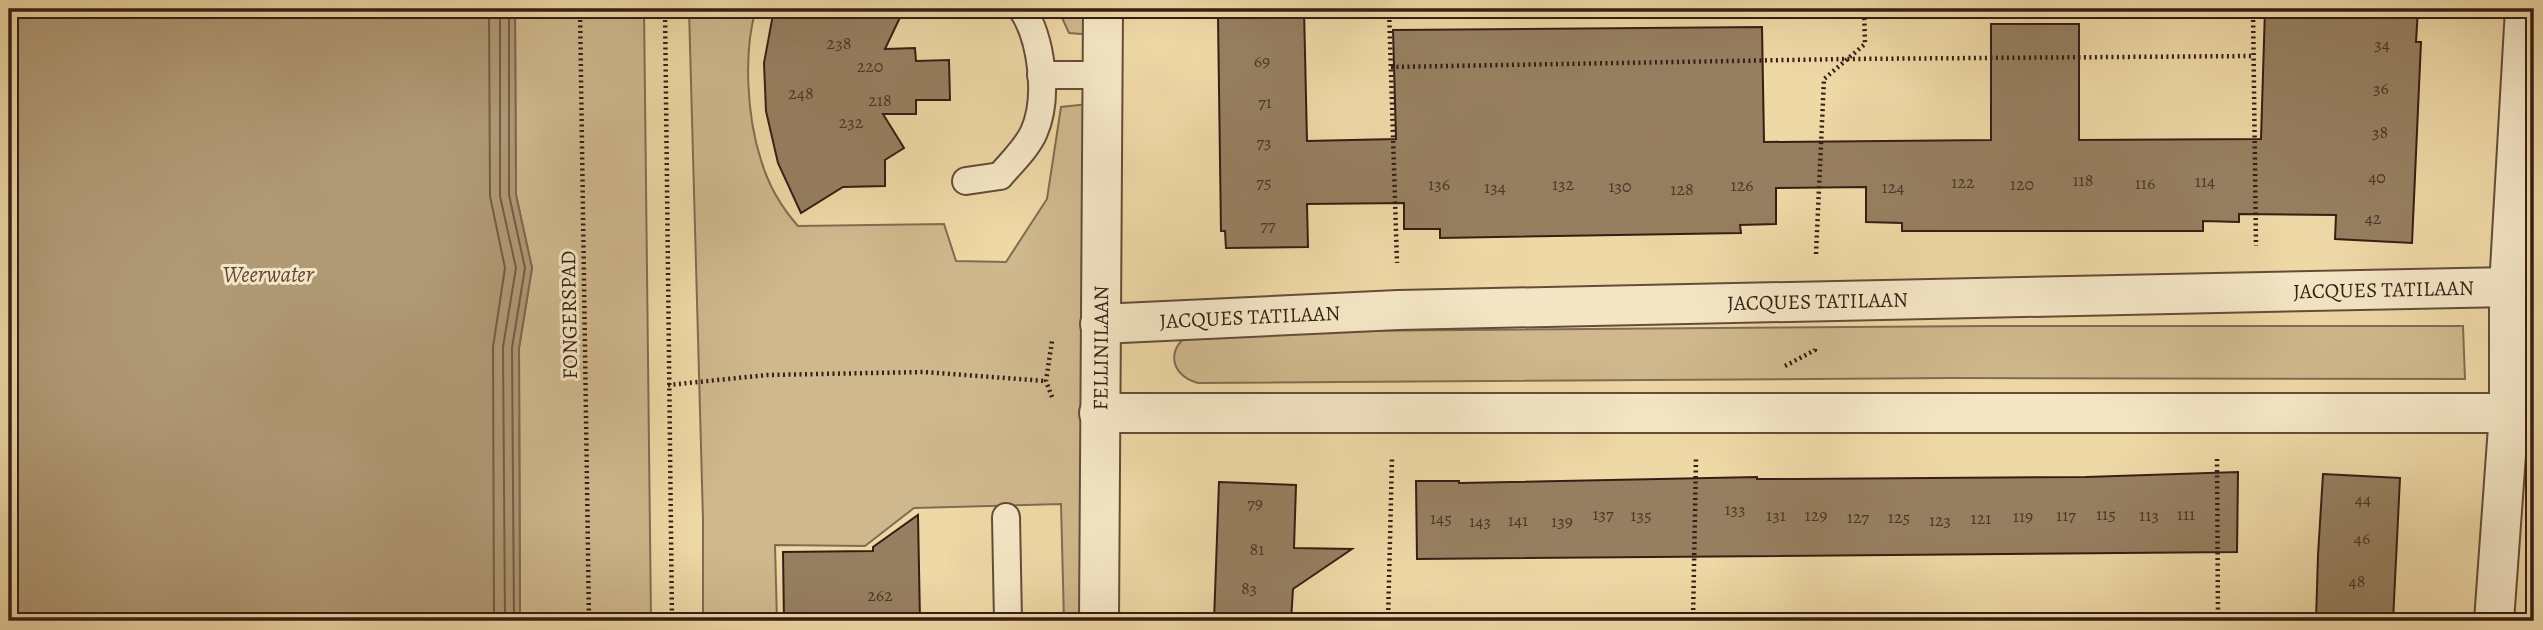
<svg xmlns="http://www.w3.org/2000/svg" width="2543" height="630" font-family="Alegreya,serif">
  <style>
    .green { fill: #cfb88d; stroke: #836b51; stroke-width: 2 }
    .water { fill: #b09975; stroke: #80684f; stroke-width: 2 }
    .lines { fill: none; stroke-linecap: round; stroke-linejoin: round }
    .shore { stroke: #745c45; stroke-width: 2 }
    .building { fill: #967f60; stroke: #371e15; stroke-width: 2 }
    .lane-casing { stroke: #654c39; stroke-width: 30 }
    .street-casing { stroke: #654c39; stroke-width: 42 }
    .path { stroke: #371e15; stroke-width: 4.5; stroke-dasharray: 2 3.5; stroke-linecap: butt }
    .lane { stroke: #f4e6c5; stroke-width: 26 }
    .street { stroke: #f4e6c5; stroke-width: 38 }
    .labels { text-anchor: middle; stroke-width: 6; stroke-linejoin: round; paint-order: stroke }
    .number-label { font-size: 18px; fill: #4f3628 }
    .street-label { font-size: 21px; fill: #371e15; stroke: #f4e6c5 }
    .water-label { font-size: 23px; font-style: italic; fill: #614937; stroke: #f4e6c5 }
  </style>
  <rect width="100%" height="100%" fill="#eed8a6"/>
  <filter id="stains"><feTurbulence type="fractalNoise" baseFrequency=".00286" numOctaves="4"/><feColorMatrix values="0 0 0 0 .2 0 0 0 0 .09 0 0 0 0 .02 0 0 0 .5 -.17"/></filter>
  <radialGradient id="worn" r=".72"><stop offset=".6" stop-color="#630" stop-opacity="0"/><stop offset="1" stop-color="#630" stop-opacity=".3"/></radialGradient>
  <!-- green -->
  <g class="green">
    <path d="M515 9H644L651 621H520L519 348 532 268 516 195Z"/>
    <path d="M689 9H756C743 52 747 117 761 160 768 184 782 208 798 226L944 224 956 261 1006 262 1047 199 1061 107 1088 104 1089 621H1064L1061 504 914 508 865 546 775 545 777 621H703V520Z"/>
    <path d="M1058 9H1093V35L1069 33Z"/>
    <path d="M1990 326H2463L2465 379 1951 378 1198 383C1168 375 1166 345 1194 332Z"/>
  </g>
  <!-- water -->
  <path class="water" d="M9 9H515L516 195 532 268 519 348 520 621H9Z"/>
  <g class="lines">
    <!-- shore -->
    <g class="shore">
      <path d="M489 9 490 196 505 268 493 347 494 621"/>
      <path d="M500 9V196L516 268 503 347 505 621"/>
      <path d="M509 9V195L525 268 512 348 514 621"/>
    </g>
  </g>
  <!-- building -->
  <g class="building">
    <path d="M774 9H904L885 49 915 48 916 61 949 60 950 100H916V114H883L904 148 885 160V186L843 187 801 213 778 163 766 111 764 63Z"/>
    <path d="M1222 9H1304L1307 141 1396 139 1393 30 1762 27 1764 142 1991 140V24H2079V140L2261 139 2265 9H2418L2416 42H2421L2412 243 2335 239 2336 215 2239 214V222L2203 221V231H1902V223L1866 222V187L1776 188V224L1740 225 1741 233 1440 238V229H1404V203L1307 204 1308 247 1226 248 1225 231H1221L1218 17H1223Z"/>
    <path d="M2238 472 2237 552 1417 559 1416 481H1459V483L1757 477V479H1797L2086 477Z"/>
    <path d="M2323 474 2400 478 2393 621H2316L2318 555Z"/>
    <path d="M1219 482 1296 485 1294 548 1352 549 1293 589 1291 621H1214Z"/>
    <path d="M918 515 920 621H784L783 552 873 551V547Z"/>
  </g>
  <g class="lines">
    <defs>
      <g id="lane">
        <path d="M1041 75H1102"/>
        <path d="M966 181 1000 176C1011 163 1027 148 1034 132 1049 98 1042 39 1022 9"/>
        <path d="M1006 517 1008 621"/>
      </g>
      <g id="street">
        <path id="s1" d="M1100 324 1398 310 2509 287 2534 289"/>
        <path d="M1099 413H2509L2534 415"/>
        <path id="s2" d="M1099 621 1103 9"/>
        <path d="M2494 621 2509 413V287L2525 9"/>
      </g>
    </defs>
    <!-- lane casing -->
    <use href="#lane" class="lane-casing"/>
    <!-- street casing -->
    <use href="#street" class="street-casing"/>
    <!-- path -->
    <g class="path">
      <path d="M580 9 589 621"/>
      <path d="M665 9 672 621"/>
      <path d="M1389 9 1397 263"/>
      <path d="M2253 9 2256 246"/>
      <path d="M1391 67 1844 59 2252 56"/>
      <path d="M1816 254 1824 79 1865 44 1864 9"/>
      <path d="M1785 366 1815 350V347"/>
      <path d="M668 385 767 375 924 372 1046 381"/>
      <path d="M1052 397 1046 381 1052 341"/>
      <path d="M2217 459 2218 621"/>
      <path d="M1388 621 1392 458"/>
      <path d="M1693 621 1696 458"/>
    </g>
    <!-- lane -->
    <use href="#lane" class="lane"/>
    <!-- street -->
    <use href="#street" class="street"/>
  </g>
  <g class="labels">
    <!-- number labels -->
    <g class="number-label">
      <text x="839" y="49">238</text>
      <text x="2382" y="50">34</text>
      <text x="1262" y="67">69</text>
      <text x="870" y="72">220</text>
      <text x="2381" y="94">36</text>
      <text x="801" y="99">248</text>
      <text x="880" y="106">218</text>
      <text x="1265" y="108">71</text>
      <text x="851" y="128">232</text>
      <text x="2380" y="138">38</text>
      <text x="1264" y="148">73</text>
      <text x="2377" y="183">40</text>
      <text x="2083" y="186">118</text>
      <text x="2205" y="187">114</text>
      <text x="1264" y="188">75</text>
      <text x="1963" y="188">122</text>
      <text x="2145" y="189">116</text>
      <text x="1439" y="190">136</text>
      <text x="1563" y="190">132</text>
      <text x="2022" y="190">120</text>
      <text x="1742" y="191">126</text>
      <text x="1620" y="192">130</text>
      <text x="1495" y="193">134</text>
      <text x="1893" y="193">124</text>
      <text x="1682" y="195">128</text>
      <text x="2373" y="224">42</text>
      <text x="1268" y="231">77</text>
      <text x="2363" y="505">44</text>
      <text x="1255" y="509">79</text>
      <text x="1735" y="515">133</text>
      <text x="1603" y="520">137</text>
      <text x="2106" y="520">115</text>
      <text x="2186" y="520">111</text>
      <text x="1641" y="521">135</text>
      <text x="1776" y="521">131</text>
      <text x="1816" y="521">129</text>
      <text x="2066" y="521">117</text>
      <text x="2149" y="521">113</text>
      <text x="2023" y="522">119</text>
      <text x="1858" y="523">127</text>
      <text x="1899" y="523">125</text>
      <text x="1441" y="524">145</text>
      <text x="1981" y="524">121</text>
      <text x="1518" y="526">141</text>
      <text x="1940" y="526">123</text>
      <text x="1480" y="527">143</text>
      <text x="1562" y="527">139</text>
      <text x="2362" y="544">46</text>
      <text x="1257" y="555">81</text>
      <text x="2357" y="587">48</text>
      <text x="1249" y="594">83</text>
      <text x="880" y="601">262</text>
    </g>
    <!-- street labels -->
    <g class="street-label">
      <text dy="7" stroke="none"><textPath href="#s1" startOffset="1284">JACQUES TATILAAN</textPath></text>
      <text dy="7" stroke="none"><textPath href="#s1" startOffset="718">JACQUES TATILAAN</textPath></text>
      <text transform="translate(569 315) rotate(-91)" y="7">FONGERSPAD</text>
      <text dy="7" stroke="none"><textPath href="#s1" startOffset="150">JACQUES TATILAAN</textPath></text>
      <text dy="7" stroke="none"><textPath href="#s2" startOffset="273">FELLINILAAN</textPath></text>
    </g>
    <!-- water labels -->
    <g class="water-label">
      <text x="268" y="282">Weerwater</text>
    </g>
  </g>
  <!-- margin -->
  <rect width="2543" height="630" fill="none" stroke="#eed8a6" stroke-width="35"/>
  <rect x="10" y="10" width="2522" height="609" fill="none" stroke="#371e15" stroke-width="3.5"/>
  <rect x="18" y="18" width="2508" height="595" fill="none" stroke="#371e15" stroke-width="2"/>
  <rect width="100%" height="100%" filter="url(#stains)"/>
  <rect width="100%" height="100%" fill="url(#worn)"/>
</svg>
